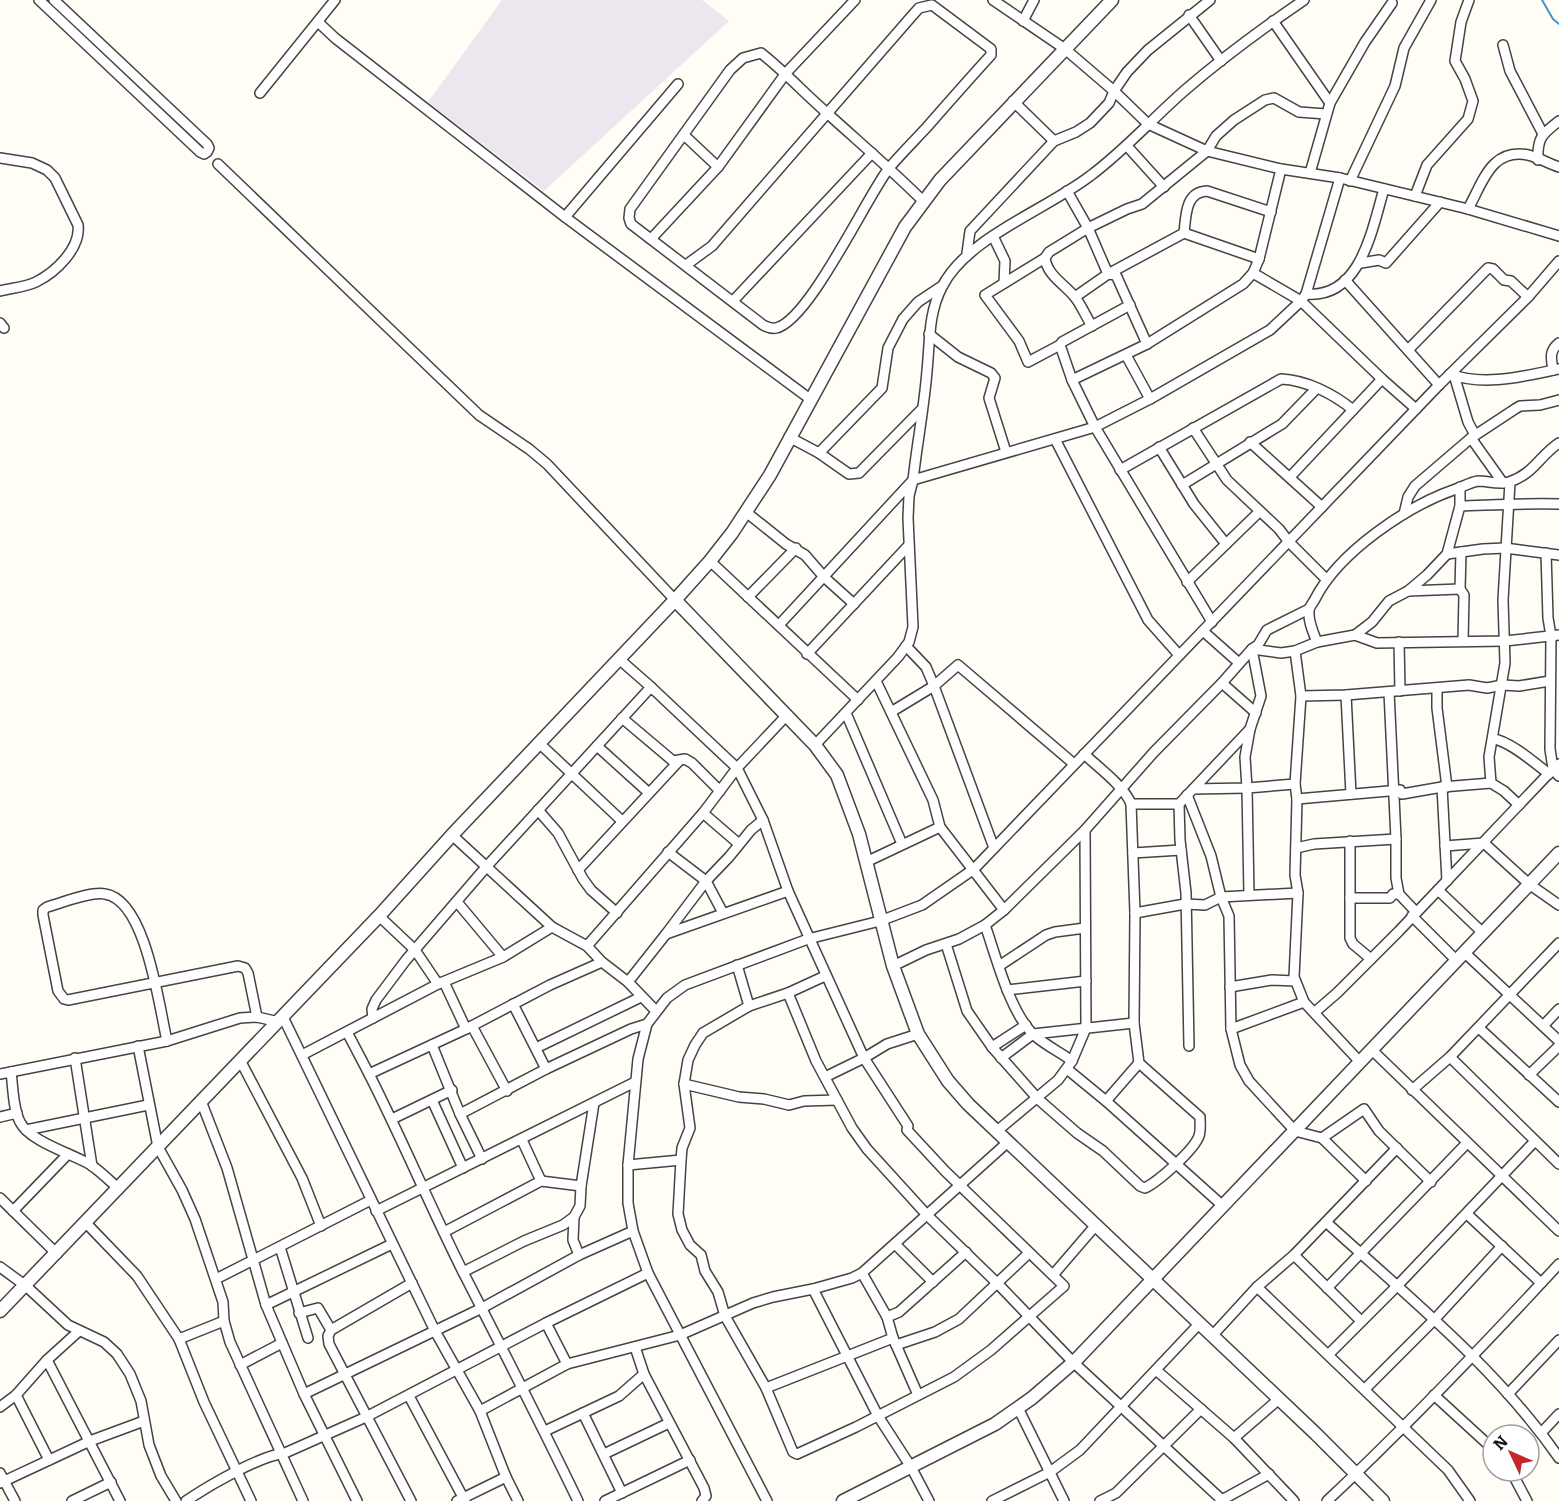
<svg xmlns="http://www.w3.org/2000/svg" width="1559" height="1501" font-family="Bitter,serif">
  <style>
    .industrial { fill: #eee6ef }
    .lines { fill: none; stroke-linecap: round; stroke-linejoin: round }
    .stream { stroke: #3f96cf; stroke-width: 2 }
    .minor-casing { stroke: #444; stroke-width: 12 }
    .tertiary-casing { stroke: #444; stroke-width: 15 }
    .minor { stroke: #fff; stroke-width: 9 }
    .tertiary { stroke: #fff; stroke-width: 12 }
  </style>
  <rect width="100%" height="100%" fill="#fffdf5"/>
  <!-- industrial -->
  <path class="industrial" d="M502 0H702L729 21 544 191 428 102Z"/>
  <g class="lines">
    <!-- stream -->
    <path class="stream" d="M1542 0 1553 19 1559 24"/>
    <defs>
      <g id="minor">
        <path d="M39 0 200 152 204 154 207 152 209 148 207 144 54 0"/>
        <path d="M993 0 1065 49 1114 91 1148 124 1207 151 1281 169 1340 178 1468 209 1559 236"/>
        <path d="M1189 15 1221 61"/>
        <path d="M1023 21 1034 0"/>
        <path d="M1273 21 1330 103"/>
        <path d="M318 22 335 38 565 217 810 399"/>
        <path d="M1503 45 1510 71 1543 134"/>
        <path d="M260 93 335 0"/>
        <path d="M1013 101 1054 141"/>
        <path d="M684 135 718 167"/>
        <path d="M1127 146 1164 187"/>
        <path d="M0 158 32 163 47 170 55 178 78 225C81 248 56 272 36 282 26 287 12 288 0 291"/>
        <path d="M1538 160C1537 138 1542 134 1559 121"/>
        <path d="M218 164 479 415 529 449 547 464 675 600"/>
        <path d="M1310 173 1330 103 1365 42 1392 3"/>
        <path d="M1350 181 1395 86 1404 48 1431 0"/>
        <path d="M1067 191 1088 228 1108 274 1116 275 1147 344"/>
        <path d="M1415 196 1427 165 1468 119 1473 101 1465 79 1455 61 1461 22 1469 0"/>
        <path d="M1468 209C1483 182 1491 148 1528 155 1538 157 1549 164 1559 167"/>
        <path d="M565 217 678 84"/>
        <path d="M1184 233C1186 216 1185 192 1207 191L1271 212"/>
        <path d="M993 236 1005 261 1004 283"/>
        <path d="M651 239 718 167 786 73 855 0"/>
        <path d="M967 253 970 231 1054 141 1076 132 1090 123 1109 103 1114 91 1127 72 1148 50 1210 0"/>
        <path d="M1045 258 985 295 1019 341 1028 362 1060 345"/>
        <path d="M1361 263 1379 260 1386 263 1440 202"/>
        <path d="M686 265 712 246 911 17 919 8 932 5 991 49V55C969 79 948 103 927 127 914 141 901 154 889 168 866 198 809 321 776 328 771 329 767 327 763 325L631 224 629 218 630 209 730 70 743 58 761 53C785 72 805 94 827 113 860 143 893 171 924 202"/>
        <path d="M1253 273 1301 301 1382 379 1416 409"/>
        <path d="M1345 280 1439 385"/>
        <path d="M1306 294C1361 299 1372 229 1384 189"/>
        <path d="M1075 297 1108 274 1184 233 1259 259"/>
        <path d="M733 301 872 153"/>
        <path d="M1130 305 1062 342 1060 345 1072 380 1095 427 1212 622"/>
        <path d="M0 323 4 328"/>
        <path d="M1092 326C1086 317 1081 304 1074 296 1064 284 1047 275 1045 258L1049 252 1088 228 1127 209 1142 204 1207 151 1216 136 1234 120 1265 100 1274 98 1299 112 1326 114"/>
        <path d="M929 334 958 357 991 373 995 378 989 398 1006 452"/>
        <path d="M1408 350 1488 268 1493 269 1504 280 1511 281 1528 297"/>
        <path d="M1126 355 1150 399"/>
        <path d="M1553 370C1551 358 1549 351 1559 343"/>
        <path d="M1450 374C1484 387 1524 376 1559 369"/>
        <path d="M1454 375 1468 422 1475 435"/>
        <path d="M1072 380 1147 344 1243 284 1253 273 1259 259 1281 169"/>
        <path d="M1193 428 1227 480 1279 529 1289 542 1326 579"/>
        <path d="M789 437 819 453 849 474 859 473 922 409"/>
        <path d="M1471 438 1503 483"/>
        <path d="M1055 439 1148 620 1179 655"/>
        <path d="M1250 442 1322 507"/>
        <path d="M1159 447 1194 504 1226 544"/>
        <path d="M819 453 882 388 888 348 903 319 918 302 942 286"/>
        <path d="M1120 470 1281 379C1306 380 1334 394 1353 410"/>
        <path d="M1290 477 1382 379"/>
        <path d="M1510 482 1503 600 1505 663 1489 757 1491 783 1504 791 1519 805"/>
        <path d="M1182 485 1282 424 1316 389"/>
        <path d="M1460 506C1493 505 1526 503 1559 504"/>
        <path d="M746 512 786 544 805 555 824 577 854 604"/>
        <path d="M1404 514 1408 497 1415 486 1471 438 1515 409 1520 406 1540 405 1559 400"/>
        <path d="M1461 552 1460 589 1464 595 1463 641"/>
        <path d="M1447 554 1483 549 1505 548 1559 555"/>
        <path d="M710 561 858 700"/>
        <path d="M1187 582 1259 512"/>
        <path d="M1408 591 1460 589"/>
        <path d="M748 597 796 548"/>
        <path d="M779 625 913 480 1095 427 1150 399 1270 330 1301 301 1306 294 1340 178"/>
        <path d="M1203 631 1239 663"/>
        <path d="M1355 635 1377 643 1505 641 1559 635"/>
        <path d="M1317 642C1313 632 1308 621 1309 611 1309 607 1313 603 1315 599 1339 552 1407 506 1456 489 1462 487 1471 482 1478 481 1488 481 1498 485 1509 482 1534 474 1540 455 1559 443"/>
        <path d="M1399 642 1400 691"/>
        <path d="M906 646 926 667 934 686 994 848"/>
        <path d="M1295 651 1301 696 1295 784 1297 799 1295 875 1298 893 1294 977 1304 1002 1360 1062"/>
        <path d="M807 654 908 546"/>
        <path d="M619 659 651 687"/>
        <path d="M876 681 933 800 940 827 1004 910"/>
        <path d="M1222 683 1256 713"/>
        <path d="M1437 689V708L1447 787"/>
        <path d="M1389 692 1396 839V878L1399 894 1416 912"/>
        <path d="M1346 695 1351 794"/>
        <path d="M1301 696 1346 695 1469 685 1487 688 1503 685 1519 686 1550 681"/>
        <path d="M891 712 934 686 958 665 1074 764"/>
        <path d="M846 713 902 844"/>
        <path d="M622 718 673 761 685 759 692 763 720 791"/>
        <path d="M1250 729 1261 696 1252 649 1258 645 1267 630 1309 609"/>
        <path d="M1493 739C1508 740 1535 763 1549 774"/>
        <path d="M539 743 622 821"/>
        <path d="M815 745 898 657 909 642 913 627 908 518 909 496 913 480C917 444 924 408 927 371 930 342 928 314 942 287 966 238 1046 210 1090 176 1124 151 1152 119 1184 91 1222 58 1263 28 1304 0"/>
        <path d="M597 746 649 793"/>
        <path d="M1559 764 1553 769 1559 776"/>
        <path d="M1442 787 1447 881"/>
        <path d="M1187 795 1211 856 1221 897 1229 916 1231 1029 1240 1065 1249 1081 1295 1131 1322 1138 1364 1109 1379 1131 1431 1182"/>
        <path d="M1297 799 1400 790 1402 794 1442 787 1491 783"/>
        <path d="M1131 804H1179L1250 729 1245 757 1247 788 1193 789"/>
        <path d="M1179 804 1180 840 1186 893 1189 1046"/>
        <path d="M538 810 558 833 583 879 591 890 617 913"/>
        <path d="M703 813 739 844"/>
        <path d="M452 835 552 927 587 946 602 962 628 982 656 1011"/>
        <path d="M1350 841V938L1353 944 1371 959"/>
        <path d="M1445 846 1484 843 1529 884 1559 905"/>
        <path d="M1296 848 1314 844 1396 839"/>
        <path d="M668 852 706 881 723 913"/>
        <path d="M1133 853 1181 850"/>
        <path d="M866 862 940 827"/>
        <path d="M578 870 679 761"/>
        <path d="M1438 890 1483 933"/>
        <path d="M1249 895 1247 788 1295 784"/>
        <path d="M1350 898H1390L1393 894H1399"/>
        <path d="M457 902 503 957"/>
        <path d="M1135 913 1185 904 1205 905 1221 897 1298 893"/>
        <path d="M379 916 415 950 438 984"/>
        <path d="M1412 916 1457 961"/>
        <path d="M985 925C996 956 1010 1013 1034 1035 1045 1045 1060 1052 1072 1061"/>
        <path d="M666 934 706 881 729 857 751 830 763 820"/>
        <path d="M946 944 967 1011 992 1047 1038 1099 1077 1133 1103 1151 1140 1186 1145 1188C1159 1181 1194 1150 1199 1136 1201 1130 1200 1123 1200 1117L1139 1063 1134 1023 1135 913 1131 804C1125 787 1098 767 1084 754"/>
        <path d="M587 946 703 813 737 768 787 715"/>
        <path d="M1465 953 1559 1041"/>
        <path d="M737 965 749 1006"/>
        <path d="M893 966 926 950 959 939 985 925 1004 910 1085 830 1154 752 1222 683 1252 649 1281 653 1295 651 1317 642 1355 635 1372 622 1389 601 1408 591 1427 575 1447 554 1460 506V487"/>
        <path d="M999 966 1046 935 1055 932 1085 928"/>
        <path d="M444 982 466 1029"/>
        <path d="M628 982 666 934 788 891"/>
        <path d="M1230 987 1272 980 1295 981"/>
        <path d="M1007 990 1086 981"/>
        <path d="M788 993 816 1061 852 1128 867 1149 927 1215 998 1284 1073 1362 1222 1500"/>
        <path d="M513 1004 546 1069"/>
        <path d="M1315 1012 1337 993 1399 931 1553 769 1550 749 1551 636 1548 618 1546 553"/>
        <path d="M283 1017 435 1331 480 1411 506 1477 518 1501"/>
        <path d="M373 1018 372 1009 376 1000 406 960 487 866 651 687 737 768 763 820 788 891 864 1058 908 1126 907 1130 945 1171 1064 1286 991 1350 954 1377 856 1427 797 1454 793 1452 766 1388 725 1316 718 1292 705 1271 701 1255 690 1245 682 1230 678 1214 681 1160 682 1148 690 1128 684 1084 688 1060 695 1045 703 1033 749 1006 788 993 825 976"/>
        <path d="M472 1026 507 1091"/>
        <path d="M1543 1026 1559 1009"/>
        <path d="M1479 1028 1559 1102"/>
        <path d="M1231 1029 1304 1002"/>
        <path d="M347 1032 369 1074"/>
        <path d="M167 1041C159 1006 146 900 105 894 91 891 62 903 47 907L43 910V915L58 991 64 999 68 1000 238 966 245 968 248 973 257 1017"/>
        <path d="M432 1045 460 1114 482 1159"/>
        <path d="M138 1046 158 1147 182 1190 195 1219 223 1302 224 1321 230 1342 303 1501"/>
        <path d="M992 1047 1026 1025"/>
        <path d="M536 1048 641 997"/>
        <path d="M1372 1050 1559 1231"/>
        <path d="M302 1055 438 984 503 957 552 927"/>
        <path d="M1450 1057 1559 1164"/>
        <path d="M75 1058 92 1166"/>
        <path d="M1001 1058 1033 1034 1134 1023"/>
        <path d="M240 1060 302 1178 321 1226"/>
        <path d="M1139 1063 1106 1101 1223 1206"/>
        <path d="M1067 1069 1106 1101"/>
        <path d="M11 1072C13 1087 13 1109 20 1122 30 1142 73 1154 91 1165 101 1172 110 1181 119 1189"/>
        <path d="M0 1074 167 1041 240 1018 257 1017 279 1022"/>
        <path d="M1529 1075 1559 1046"/>
        <path d="M825 1077 864 1058 887 1044 918 1034"/>
        <path d="M684 1084 739 1097 764 1099 789 1105 804 1101 837 1100"/>
        <path d="M1412 1090 1450 1057 1559 943"/>
        <path d="M432 1100 463 1168"/>
        <path d="M201 1101 227 1168 266 1305 304 1394 357 1501"/>
        <path d="M460 1114 546 1069 631 1029 647 1024"/>
        <path d="M0 1117 17 1113"/>
        <path d="M392 1119 452 1090"/>
        <path d="M26 1130 148 1105"/>
        <path d="M997 1131 1058 1080 1072 1061 1086 1028 1085 830"/>
        <path d="M1322 1138 1366 1181"/>
        <path d="M522 1140 541 1181"/>
        <path d="M628 1165 681 1160"/>
        <path d="M0 1198 57 1254"/>
        <path d="M13 1211 68 1154"/>
        <path d="M376 1211 635 1082"/>
        <path d="M1467 1214 1541 1283"/>
        <path d="M1326 1222C1407 1296 1496 1367 1559 1458"/>
        <path d="M86 1223 137 1276 179 1339 204 1402 251 1501"/>
        <path d="M444 1232 541 1181 581 1186"/>
        <path d="M895 1244 933 1282"/>
        <path d="M280 1247 308 1338"/>
        <path d="M579 1255 573 1240 574 1217 580 1206 581 1186 594 1103"/>
        <path d="M1294 1255 1361 1321"/>
        <path d="M0 1267 26 1286 68 1325 104 1342 117 1354 130 1374 141 1401 149 1445 161 1476 176 1501"/>
        <path d="M463 1272 524 1241 563 1225 574 1217"/>
        <path d="M862 1273 887 1317 893 1338 918 1395"/>
        <path d="M1053 1275 1096 1225"/>
        <path d="M216 1279 371 1200"/>
        <path d="M1257 1287 1448 1470 1470 1501"/>
        <path d="M1327 1288 1467 1143"/>
        <path d="M813 1289 878 1416 911 1467 929 1501"/>
        <path d="M266 1305 392 1244"/>
        <path d="M299 1313 318 1308 331 1330"/>
        <path d="M887 1317 899 1312 966 1252"/>
        <path d="M546 1323 567 1364"/>
        <path d="M1212 1336 1257 1287 1294 1255 1397 1148"/>
        <path d="M179 1339 224 1321"/>
        <path d="M896 1345 935 1332 959 1319 1029 1253"/>
        <path d="M635 1347 644 1374 704 1488 706 1496 702 1501"/>
        <path d="M1329 1354 1398 1285 1535 1141"/>
        <path d="M47 1360 120 1501"/>
        <path d="M240 1365 282 1343"/>
        <path d="M1156 1370 1234 1438 1294 1501"/>
        <path d="M766 1388 893 1338"/>
        <path d="M1365 1389 1434 1320 1502 1246"/>
        <path d="M304 1394 482 1308 579 1255 633 1231"/>
        <path d="M1508 1394 1559 1340"/>
        <path d="M16 1395 49 1460"/>
        <path d="M1434 1395 1493 1449"/>
        <path d="M409 1396 465 1501"/>
        <path d="M0 1407 16 1395 47 1360 79 1331"/>
        <path d="M1018 1408 1064 1501"/>
        <path d="M480 1411 567 1364 680 1335 753 1303 773 1297 813 1289 852 1278 862 1273 1008 1142"/>
        <path d="M583 1413 622 1493"/>
        <path d="M545 1431 619 1396 644 1374"/>
        <path d="M1542 1432 1559 1414"/>
        <path d="M1234 1438 1279 1399"/>
        <path d="M604 1454 669 1423"/>
        <path d="M1511 1471 1527 1501"/>
        <path d="M0 1473 15 1501"/>
        <path d="M0 1483 90 1441 144 1421"/>
        <path d="M72 1501 111 1482"/>
        <path d="M186 1501C208 1486 259 1456 285 1453L366 1417 546 1323 648 1273"/>
        <path d="M411 1501 329 1344 328 1336 331 1330 412 1283"/>
        <path d="M457 1501 506 1477"/>
        <path d="M578 1501C541 1424 502 1348 463 1272 430 1206 402 1139 369 1074L466 1029 550 985 602 962"/>
        <path d="M605 1501 690 1460"/>
        <path d="M767 1501 648 1273 633 1231 628 1203V1165L638 1059 647 1024 667 998 685 985 808 939 880 921 922 905 974 869 1439 385 1528 297 1559 261"/>
        <path d="M992 1501 1050 1472 1080 1450 1199 1324"/>
        <path d="M1100 1501 1116 1493 1201 1409"/>
        <path d="M1220 1501 1269 1474"/>
        <path d="M1327 1501C1408 1425 1484 1345 1559 1264"/>
      </g>
      <g id="tertiary">
        <path d="M675 600 710 561 732 533 770 475 905 227 940 180 1112 0"/>
        <path d="M0 1311 379 916 452 835 675 600 815 745 837 775 859 834 893 966 918 1034 948 1081 968 1104 1316 1434 1383 1501"/>
        <path d="M843 1501 995 1424 1032 1398 1075 1361 1559 853"/>
      </g>
    </defs>
    <!-- minor casing -->
    <use href="#minor" class="minor-casing"/>
    <!-- tertiary casing -->
    <use href="#tertiary" class="tertiary-casing"/>
    <!-- minor -->
    <use href="#minor" class="minor"/>
    <!-- tertiary -->
    <use href="#tertiary" class="tertiary"/>
  </g>
  <!-- north arrow -->
  <g transform="translate(1511 1453) rotate(314)"><circle r="28" fill="#ffffff" stroke="#a0a0a0" stroke-width="1.5"/>
  <path d="M0-4.5L10 22L0 15L-10 22Z" fill="#c4262e"/>
  <text y="-9" font-size="16" font-weight="bold" text-anchor="middle" fill="#111111">N</text>
  </g>
</svg>
